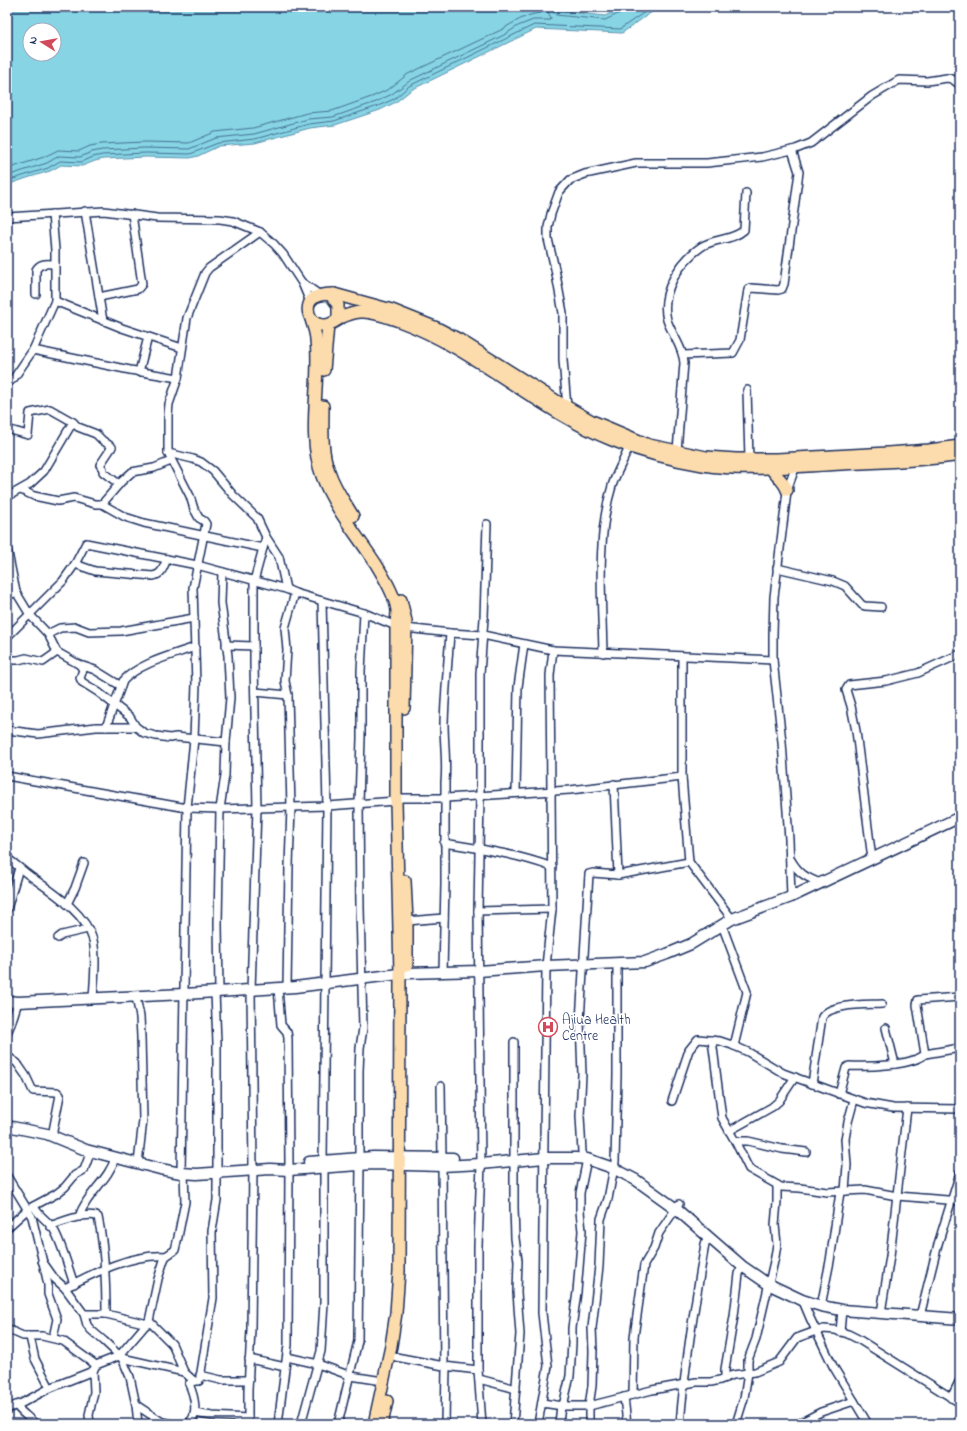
<svg xmlns="http://www.w3.org/2000/svg" width="967" height="1431" font-family="'Indie Flower',sans-serif">
  <style>
    .water { fill: #86d4e4; stroke: #5b92ae; fill-rule: evenodd }
    .lines { fill: none; stroke-linecap: round; stroke-linejoin: round }
    .shore { stroke: #467194; stroke-width: 1 }
    .street-casing { stroke: #1b2f5e; stroke-width: 10 }
    .secondary-casing { stroke: #1b2f5e; stroke-width: 13 }
    .primary-casing { stroke: #1b2f5e; stroke-width: 14 }
    .street { stroke: #fff; stroke-width: 7 }
    .secondary { stroke: #fff; stroke-width: 10 }
    .primary { stroke: #fcdcac; stroke-width: 11 }
    .labels { text-anchor: middle; stroke-width: 3.5; stroke-linejoin: round; paint-order: stroke }
    .poi-label { font-size: 14px; fill: #1b2f5e; stroke: #fff; text-anchor: start }
  </style>
  <rect width="100%" height="100%" fill="#fff"/>
  <filter id="ink" filterUnits="userSpaceOnUse"><feTurbulence type="fractalNoise" baseFrequency=".025" numOctaves="2"/><feDisplacementMap in="SourceGraphic" scale="8" xChannelSelector="R" yChannelSelector="G"/><feConvolveMatrix kernelMatrix="1 2 1 2 8 2 1 2 1" color-interpolation-filters="sRGB"/></filter>
  <g filter="url(#ink)">
    <!-- water -->
    <path class="water" d="M7 7H561L555 10 605 16 623 7H659L622 33 536 29 411 90 396 102 380 110 335 125 310 128 255 143 219 146 198 156 190 158 146 157 103 159 95 161 82 166 61 165 50 171 27 178 7 185ZM30 30H54V54H30Z"/>
    <g class="lines">
      <!-- shore -->
      <g class="shore">
        <path d="M554 7 553 11 556 15 605 20 622 12 624 7"/>
        <path d="M7 169 44 157 58 150 79 151 90 146 101 144 145 142 189 143 215 132 253 128 307 113 332 111 374 96 389 89 408 74 501 30C513 23 526 14 541 13L542 7"/>
        <path d="M7 176 47 163 59 156 80 157 92 152 102 150 145 148 189 149 216 138 254 134 308 119 333 117 376 102 392 94 411 80 504 35 518 26 533 20H550L551 18 548 12V7"/>
        <path d="M7 181 48 168 60 161 81 162 93 157 102 155 146 153 190 154 218 143 255 139 309 124 334 121 378 106 394 99 409 86 534 25 620 29 652 7"/>
      </g>
      <defs>
        <g id="street">
          <path d="M85 211 103 321"/>
          <path d="M7 217 104 211 157 218 220 219 233 221 260 232 274 244 283 254 302 283 310 302"/>
          <path d="M303 283 320 295"/>
          <path d="M36 294V270C40 262 48 264 55 264"/>
          <path d="M99 297 138 289 142 284 132 214"/>
          <path d="M55 301 122 328 182 348"/>
          <path d="M33 350 130 370 178 378"/>
          <path d="M683 355 733 353 740 340 748 290 751 288 778 290 782 289 784 284 799 172 792 150"/>
          <path d="M139 372 148 337"/>
          <path d="M7 384 14 378 33 350 55 301V250L52 214"/>
          <path d="M747 390 749 459"/>
          <path d="M567 407 563 360V313L555 269 548 239V227L551 214 559 192 570 180 585 174 636 163H707L762 157 796 149 811 143 872 96 899 80 927 81 947 78 952 79 960 85"/>
          <path d="M7 429 28 435 30 413 50 409 73 422 78 427 96 434 102 440 112 447 100 465 103 469V472L119 484"/>
          <path d="M677 451 684 363C683 347 672 335 667 320 660 293 679 262 701 247 714 238 732 241 744 230L746 193"/>
          <path d="M168 453 193 459 201 462 213 471 233 495 257 518 266 537 279 557 286 589"/>
          <path d="M21 490 34 496 58 501 74 498 95 504H102L125 517 144 523 263 548"/>
          <path d="M7 497 30 484 44 471 73 422"/>
          <path d="M102 504 121 482 132 472 154 468 171 461"/>
          <path d="M7 548 16 592 30 615 48 634 57 652 80 665 95 670 121 686"/>
          <path d="M75 564 95 571 153 576C163 574 163 567 167 559"/>
          <path d="M777 568 833 581 845 586 862 605 865 606 881 607"/>
          <path d="M7 596 16 592"/>
          <path d="M322 601 327 806 323 1160"/>
          <path d="M48 634 60 628 76 627 89 632 121 631 194 618"/>
          <path d="M7 637 63 581 75 564 86 543 197 565 286 589 295 593 364 613 396 626 405 628 450 633 483 635 553 650 773 660"/>
          <path d="M226 645 254 646"/>
          <path d="M603 653C602 600 596 537 612 486 616 473 624 460 629 447"/>
          <path d="M682 656V777L689 862 732 919"/>
          <path d="M7 660H18L26 658 43 662 57 652"/>
          <path d="M80 665 83 670 80 678 82 682 98 692 130 717 136 727 139 729 144 733 156 736 170 738 176 737 226 742"/>
          <path d="M255 692 288 695"/>
          <path d="M106 727 123 681C139 663 173 655 195 647"/>
          <path d="M7 730 38 734 96 727H136"/>
          <path d="M7 776 187 808 220 809 327 806 396 801 401 798H446L570 790 682 777"/>
          <path d="M614 784 618 875"/>
          <path d="M516 793 518 687 524 644"/>
          <path d="M444 843C481 849 517 854 552 867"/>
          <path d="M7 858C14 863 20 868 26 873 49 890 85 911 93 940 97 959 94 979 93 999"/>
          <path d="M872 859 856 731 851 706 846 690 849 685 886 681 918 673 960 654"/>
          <path d="M791 860C799 874 806 877 820 883"/>
          <path d="M791 897 789 839 782 742 773 660V634L774 597 786 500 787 490 796 466"/>
          <path d="M67 904 75 888 84 863"/>
          <path d="M7 909 19 868"/>
          <path d="M478 911 552 909"/>
          <path d="M407 921 444 918"/>
          <path d="M722 925 747 992 734 1046"/>
          <path d="M58 938 62 935 88 929"/>
          <path d="M443 972 445 884V782C447 763 444 743 444 723 445 693 448 663 450 633"/>
          <path d="M287 987 289 866 291 807 288 695 285 681 287 650 285 628 295 593"/>
          <path d="M278 988 281 1025 287 1032 288 1038 289 1165"/>
          <path d="M219 992 218 924 220 809 225 775 226 742 230 698 228 656 221 603 222 572"/>
          <path d="M136 997 140 1017 141 1037 143 1120 138 1163"/>
          <path d="M886 1028 895 1064"/>
          <path d="M7 1033 11 1024 18 1002"/>
          <path d="M712 1040 722 1118 735 1141 749 1169 781 1187 800 1188 827 1192 865 1190 897 1196 960 1201"/>
          <path d="M925 1054 960 1048"/>
          <path d="M7 1056 17 1063 26 1076 33 1091 57 1092 60 1095 52 1136"/>
          <path d="M812 1084 822 1017C831 1003 867 1005 882 1004"/>
          <path d="M441 1086 442 1159"/>
          <path d="M839 1094 846 1068 849 1066C866 1067 912 1066 925 1054L917 1005 918 1000 960 997"/>
          <path d="M672 1101 689 1050 698 1039 720 1041 732 1045 748 1052 783 1073 865 1103 893 1108 960 1109"/>
          <path d="M729 1131 772 1107 779 1101 795 1077"/>
          <path d="M735 1141H748L782 1149 806 1152"/>
          <path d="M582 1152 580 1116 582 1074 580 1021 589 874 593 873 618 875 689 862"/>
          <path d="M359 1158V1071L360 1048 363 1028 360 908 359 804 361 738V671L364 613"/>
          <path d="M442 1166 444 1366"/>
          <path d="M181 1173 187 808 194 739 196 684 193 588 206 524 204 521 199 518 194 509 190 496 168 453V415L169 404 178 378 187 318 205 273 209 268 260 232"/>
          <path d="M7 1176 32 1217 45 1271 48 1285V1294L57 1319 53 1338"/>
          <path d="M845 1191 847 1165 845 1139 848 1122 854 1100"/>
          <path d="M34 1206C38 1216 48 1220 54 1230 62 1244 68 1267 74 1284"/>
          <path d="M79 1217C86 1194 109 1180 115 1158"/>
          <path d="M50 1226C61 1222 88 1211 98 1217 105 1249 106 1282 106 1314"/>
          <path d="M7 1228 28 1209 56 1194 65 1187 75 1175 84 1170 91 1151"/>
          <path d="M42 1261 54 1278 65 1288 84 1314 87 1325 91 1330 104 1341 122 1358 130 1377 136 1405 138 1424"/>
          <path d="M65 1288C95 1272 132 1254 166 1256"/>
          <path d="M802 1299 810 1318 833 1366 868 1424"/>
          <path d="M821 1306 830 1261 840 1192"/>
          <path d="M881 1313 890 1256 907 1108"/>
          <path d="M84 1314H106L148 1324"/>
          <path d="M920 1316 938 1244 960 1173"/>
          <path d="M149 1321 172 1344 184 1372 194 1381 189 1384C194 1395 200 1417 187 1424"/>
          <path d="M7 1329 23 1336H42L63 1341 96 1365"/>
          <path d="M840 1332 842 1310"/>
          <path d="M30 1337 35 1359 50 1388"/>
          <path d="M287 1357 318 1364 351 1376 383 1381"/>
          <path d="M396 1357 444 1366 478 1370"/>
          <path d="M122 1358 184 1372"/>
          <path d="M249 1359 285 1367"/>
          <path d="M200 1375 221 1380H249"/>
          <path d="M725 1378V1369L734 1316 739 1274 742 1266"/>
          <path d="M479 1379 516 1389"/>
          <path d="M194 1381H199L200 1378 213 1298 212 1231 217 1200V1043L215 992"/>
          <path d="M633 1395 634 1337 644 1265 654 1248 659 1233 679 1204"/>
          <path d="M624 1397 627 1424"/>
          <path d="M951 1398 960 1380"/>
          <path d="M542 1403 563 1406H589L652 1390 696 1382H711L720 1380 733 1375 755 1372 779 1362 797 1338 816 1331 824 1329 835 1330 848 1334 858 1339 960 1403"/>
          <path d="M16 1405C21 1413 29 1417 35 1424"/>
          <path d="M136 1405 162 1422 172 1424"/>
          <path d="M563 1406 570 1376 572 1343V1328L577 1292 582 1231 580 1211V1193L587 1159"/>
          <path d="M7 1409 22 1403 50 1388 93 1371 96 1365 119 1356 149 1321 158 1279 164 1260 166 1256 175 1250 178 1237 185 1202 184 1173"/>
          <path d="M194 1413 212 1416 248 1418"/>
          <path d="M90 1424 89 1415 94 1392 93 1371"/>
          <path d="M248 1424V1390L251 1329 253 1170 251 990 257 808 254 664V581L266 537"/>
          <path d="M278 1424 288 1345 289 1170"/>
          <path d="M301 1424 321 1351 324 1303V1167"/>
          <path d="M338 1424 358 1341 360 1165"/>
          <path d="M445 1424 446 1367"/>
          <path d="M482 1424 478 1370V1246L481 1164 478 911 480 796V674L484 618 487 524"/>
          <path d="M513 1424 520 1334 517 1292 518 1261 515 1238 514 1207V1042"/>
          <path d="M538 1424 548 1366 542 1313 546 966 552 909 550 675 553 650"/>
          <path d="M559 1424 561 1405"/>
          <path d="M589 1424V1406L592 1386 593 1351 592 1328 599 1266 601 1219 608 1199 615 1162 617 1075V964"/>
          <path d="M680 1424C685 1363 695 1304 705 1244L708 1236"/>
          <path d="M736 1424 744 1398 748 1373V1360L756 1339 775 1257 777 1244 775 1225 777 1202V1185"/>
          <path d="M798 1424 821 1412 854 1401"/>
        </g>
        <g id="secondary">
          <path d="M7 1001 18 1002 184 994 295 987 407 973 479 971 546 966 645 962 667 954 691 944 732 919 791 897 960 817"/>
          <path d="M7 1126 47 1134 86 1150 160 1169 181 1173 197 1174 270 1169 289 1170 373 1164 442 1166 481 1164 544 1158H576L587 1159 613 1168 636 1180 675 1208 742 1266 768 1284 802 1300 821 1306 842 1310 960 1319"/>
          <path d="M309 1162 373 1157 453 1158"/>
        </g>
        <g id="primary">
          <path d="M334 294 392 310 437 328 458 339 555 400 592 421 649 445 706 457 736 459H777L888 453 929 450 960 446"/>
          <path d="M334 294 332 297 338 305V315L342 317C337 320 331 325 325 325 309 326 302 305 315 297 321 294 328 294 334 294Z"/>
          <path d="M342 317C348 315 354 312 361 312 373 311 387 317 399 321 476 349 536 409 612 440 641 452 672 460 703 465 746 472 798 466 842 464 881 462 921 461 960 455"/>
          <path d="M311 319C313 326 316 333 316 340 321 383 306 434 322 476 334 508 357 535 376 564 383 576 396 596 397 611 397 615 396 621 396 626V801L400 974 399 1271 396 1313 391 1346 374 1424"/>
          <path d="M324 370 328 325"/>
          <path d="M323 406C323 427 321 451 329 471 334 487 344 501 353 516"/>
          <path d="M771 468C775 476 784 480 787 490"/>
          <path d="M401 600 406 621 404 708"/>
          <path d="M405 881 407 921V965"/>
          <path d="M382 1424 387 1401"/>
        </g>
      </defs>
      <!-- street casing -->
      <use href="#street" class="street-casing"/>
      <!-- secondary casing -->
      <use href="#secondary" class="secondary-casing"/>
      <!-- primary casing -->
      <use href="#primary" class="primary-casing"/>
      <!-- street -->
      <use href="#street" class="street"/>
      <!-- secondary -->
      <use href="#secondary" class="secondary"/>
      <!-- primary -->
      <use href="#primary" class="primary"/>
    </g>
  </g>
  <!-- icons -->
  <defs>
    <symbol id="hospital-ring" viewBox="-11 -11 22 22"><circle r="9.5" fill="#fff" stroke="#d1495b" stroke-width="1.5"/><path d="M-5-5h3v3.5h4V-5h3V5h-3V1.5h-4V5h-3Z" fill="#d1495b"/></symbol>
  </defs>
  <g fill-rule="evenodd">
    <use href="#hospital-ring" x="537" y="1016" width="22" height="22"/>
  </g>
  <g class="labels">
    <!-- poi labels -->
    <g class="poi-label">
      <text x="562" y="1024">Ajiua Health<tspan x="562" dy="16">Centre</tspan></text>
    </g>
  </g>
  <!-- margin -->
  <rect width="967" height="1431" fill="none" stroke="#fff" stroke-width="24"/>
  <rect x="12" y="12" width="943" height="1407" fill="none" stroke="#1b2f5e" stroke-width="1.5" filter="url(#ink)"/>
  <!-- north arrow -->
  <g transform="translate(42 42) rotate(281)"><circle r="19" fill="#ffffff" stroke="#a4acbf"/>
  <path d="M0-3L7 15L0 10L-7 15Z" fill="#d1495b"/>
  <text y="-6" font-size="11" font-weight="bold" text-anchor="middle" fill="#1b2f5e">N</text>
  </g>
</svg>
